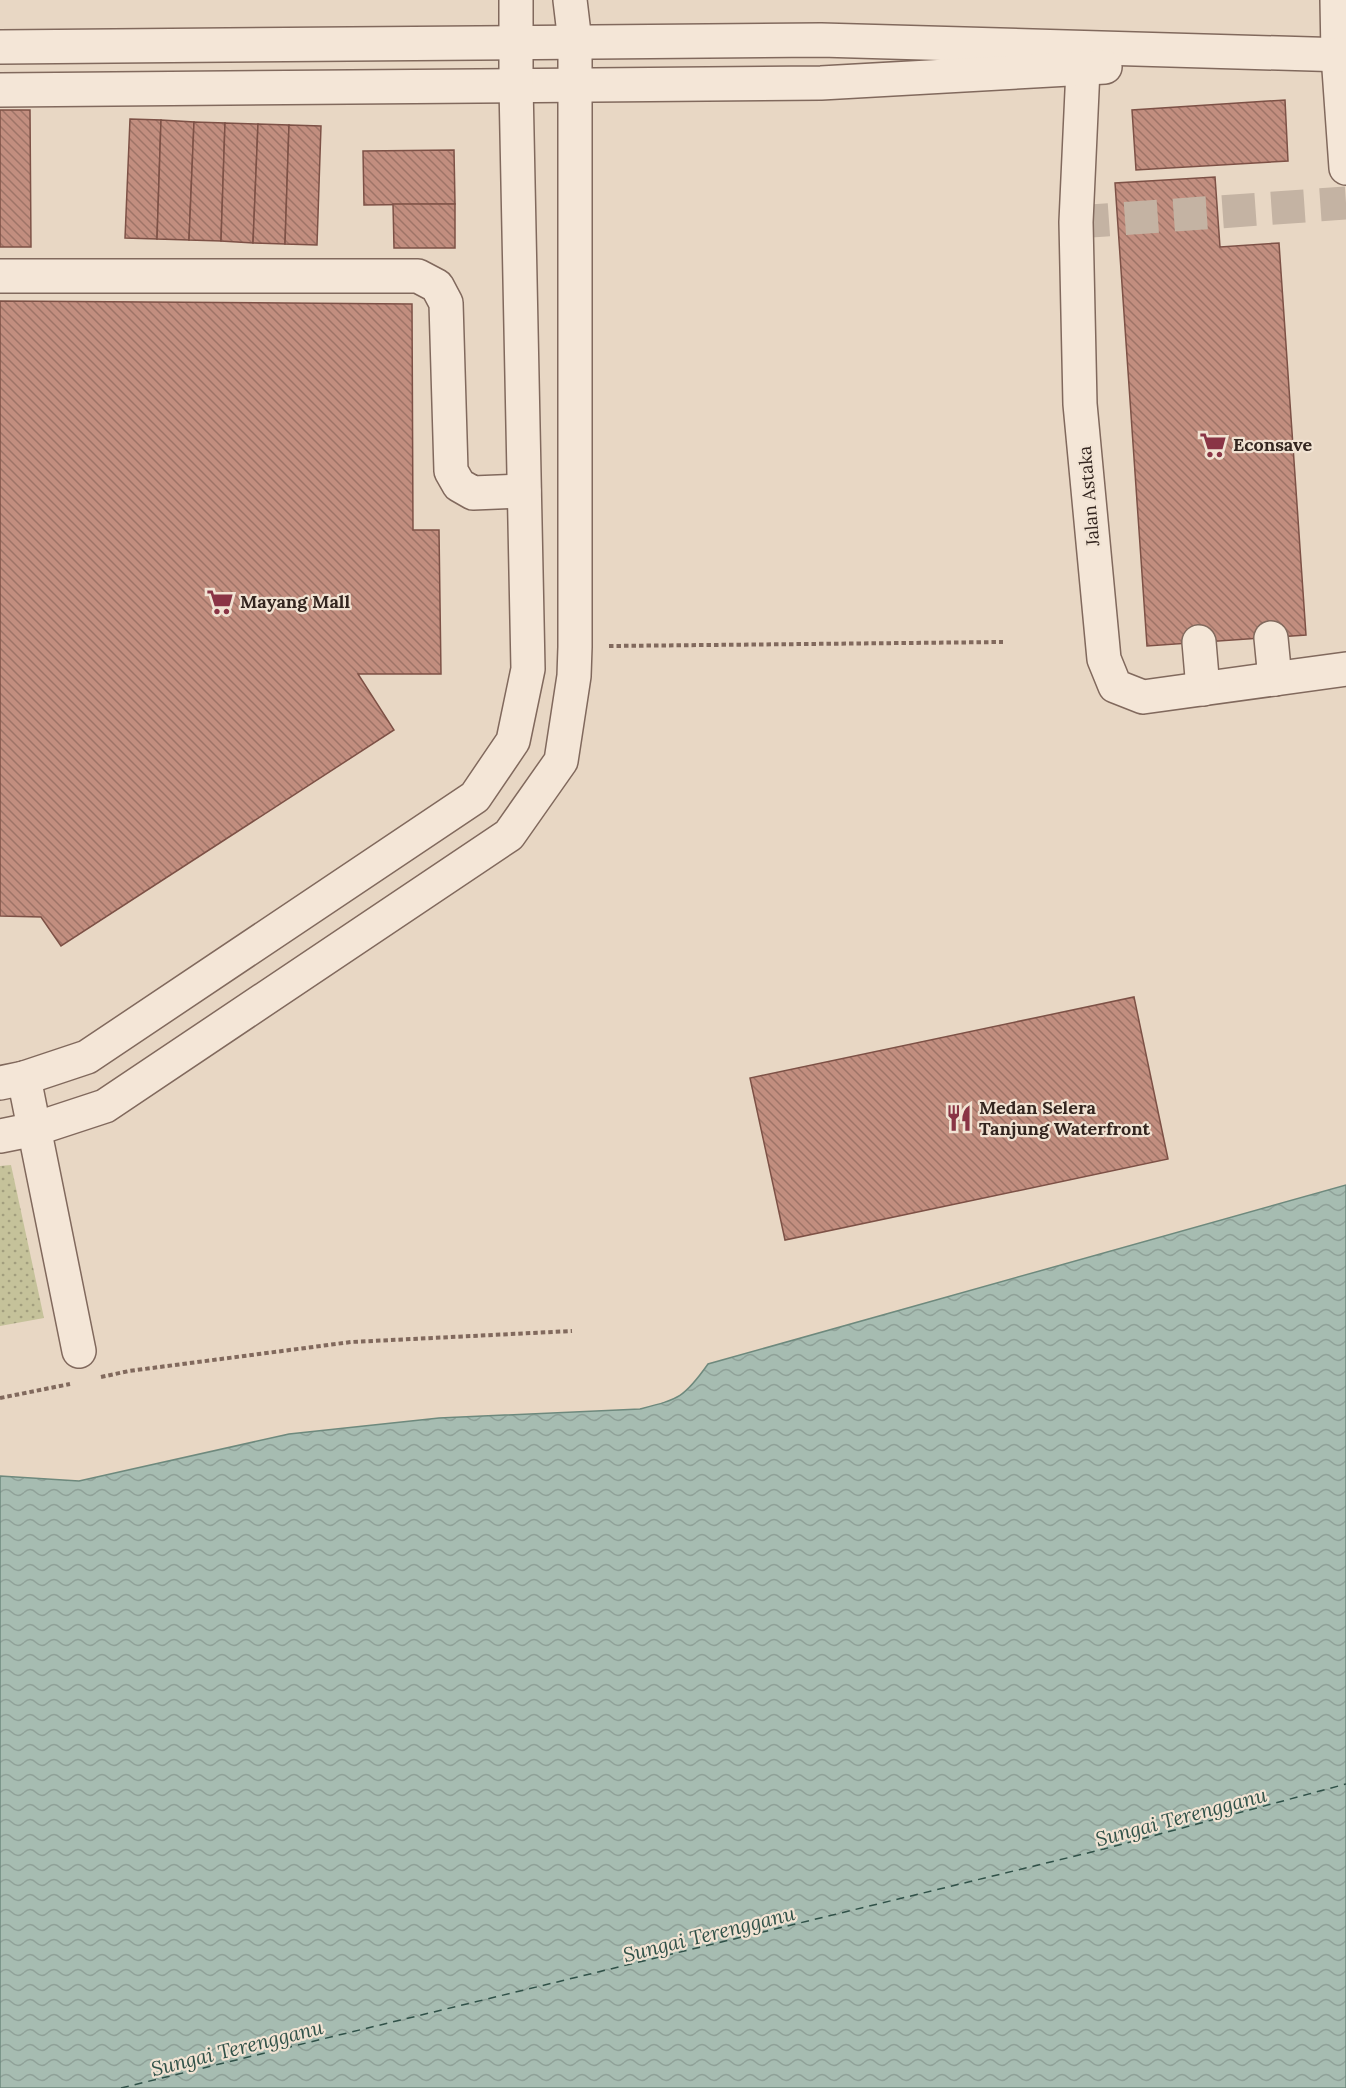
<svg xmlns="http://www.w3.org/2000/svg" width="1346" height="2088" font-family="Lora,serif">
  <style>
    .grass { fill: url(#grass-dots) }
    .water { fill: url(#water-waves); stroke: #6e897d; stroke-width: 1.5 }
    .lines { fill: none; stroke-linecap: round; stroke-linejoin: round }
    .ferry { stroke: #305148; stroke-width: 1.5; stroke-dasharray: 8 6; stroke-linecap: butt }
    .building { fill: url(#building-back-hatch); stroke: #7d5146; stroke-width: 1.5 }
    .minor-tunnel { stroke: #c4b3a3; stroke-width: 33; stroke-dasharray: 33 16; stroke-linecap: butt }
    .minor-casing { stroke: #81695d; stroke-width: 36 }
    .path { stroke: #81695d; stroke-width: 4; stroke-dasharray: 4.5 3; stroke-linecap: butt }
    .minor { stroke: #f4e6d7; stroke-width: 33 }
    .labels { text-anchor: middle; stroke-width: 4.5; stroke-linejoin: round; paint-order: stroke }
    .poi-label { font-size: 18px; font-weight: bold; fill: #33251f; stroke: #f1e3d3; text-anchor: start }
    .street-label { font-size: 18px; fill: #33251f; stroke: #f1e3d3 }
    .water-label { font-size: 20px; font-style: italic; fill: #305148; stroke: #f1e3d3 }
  </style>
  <defs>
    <pattern id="grass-dots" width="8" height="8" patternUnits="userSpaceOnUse" patternTransform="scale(1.5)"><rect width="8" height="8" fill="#c5c29a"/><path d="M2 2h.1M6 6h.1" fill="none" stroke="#a19d7d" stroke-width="1.8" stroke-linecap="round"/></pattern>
    <pattern id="water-waves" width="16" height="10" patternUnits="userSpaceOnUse" patternTransform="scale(1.5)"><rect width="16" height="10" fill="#a6bcb1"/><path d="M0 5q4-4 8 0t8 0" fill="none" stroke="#8fa198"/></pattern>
    <pattern id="building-back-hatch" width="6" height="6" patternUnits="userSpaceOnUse" patternTransform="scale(1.5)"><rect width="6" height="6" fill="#c28e7f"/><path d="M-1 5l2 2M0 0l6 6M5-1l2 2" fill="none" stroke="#9e7467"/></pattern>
  </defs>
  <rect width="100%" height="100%" fill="#e8d7c4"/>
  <!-- grass -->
  <path class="grass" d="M11 1165 44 1318 0 1326V1166Z"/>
  <!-- water -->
  <path class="water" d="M1346 1185V2088H0V1476L79 1481 289 1434 439 1418 640 1409C679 1399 684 1398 708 1364Z"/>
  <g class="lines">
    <!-- ferry -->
    <path class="ferry" d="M121 2088 1104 1849 1346 1784"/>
  </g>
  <!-- building -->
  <g class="building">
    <path d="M1285 100 1288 161 1136 170 1132 110Z"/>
    <path d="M0 110H30L31 247H0Z"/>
    <path d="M130 119 161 120 157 239 125 238Z"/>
    <path d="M161 120 194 122 189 240 157 239Z"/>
    <path d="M194 122 225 123 221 241 189 240Z"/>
    <path d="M225 123 258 124 253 243 221 241Z"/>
    <path d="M258 124 289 125 285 244 253 243Z"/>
    <path d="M289 125 321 126 317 245 285 244Z"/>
    <path d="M454 150 455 204 364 205 363 151Z"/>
    <path d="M1215 177 1220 247 1279 243 1306 635 1147 646 1115 183Z"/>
    <path d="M393 204H455V248H394Z"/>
    <path d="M0 301 412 304 413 530H439L441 674H358L394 730 61 946 41 917 0 916Z"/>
    <path d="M1134 997 1168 1159 785 1240 750 1078Z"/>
  </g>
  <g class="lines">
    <!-- minor-tunnel -->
    <path class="minor-tunnel" d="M1076 222 1346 203"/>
    <defs>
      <g id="minor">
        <path d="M1337 0 1338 55 1346 168"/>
        <path d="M0 47 821 40 1346 55"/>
        <path d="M1083 69 1076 222 1080 404 1104 659 1115 686 1143 697 1346 669"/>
        <path d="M0 90 821 83 1105 67"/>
        <path d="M0 276H418L437 286 446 303 451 471 459 485 473 493 524 491"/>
        <path d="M1271 638 1275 679"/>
        <path d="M1199 642 1203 689"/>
        <path d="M24 1078 79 1351"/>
        <path d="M0 1083 24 1078 87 1057 475 797 513 741 528 669 516 85V0"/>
        <path d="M0 1136 35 1129 105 1106 509 835 561 761 574 676 575 647V42L570 0"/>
      </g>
    </defs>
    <!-- minor casing -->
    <use href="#minor" class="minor-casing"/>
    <!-- path -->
    <g class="path">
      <path d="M609 646 1003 642"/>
      <path d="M101 1377 129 1371 351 1342 572 1331"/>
      <path d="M0 1398 70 1384"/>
    </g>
    <!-- minor -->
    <use href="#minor" class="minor"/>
  </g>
  <!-- icons -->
  <defs>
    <symbol id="supermarket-bare" viewBox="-9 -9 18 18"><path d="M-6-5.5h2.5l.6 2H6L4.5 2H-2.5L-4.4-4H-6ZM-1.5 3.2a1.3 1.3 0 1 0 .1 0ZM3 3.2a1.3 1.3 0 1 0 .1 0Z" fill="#893445" stroke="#f1e3d3" stroke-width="2.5" paint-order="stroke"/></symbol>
    <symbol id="restaurant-bare" viewBox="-9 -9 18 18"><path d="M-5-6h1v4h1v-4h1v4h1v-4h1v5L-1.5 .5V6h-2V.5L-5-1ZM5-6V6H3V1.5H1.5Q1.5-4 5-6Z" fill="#893445" stroke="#f1e3d3" stroke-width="2.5" paint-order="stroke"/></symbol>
  </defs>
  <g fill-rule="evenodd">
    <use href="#supermarket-bare" x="1194" y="426" width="38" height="38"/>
    <use href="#supermarket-bare" x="201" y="583" width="38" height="38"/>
    <use href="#restaurant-bare" x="940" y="1099" width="38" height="38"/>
  </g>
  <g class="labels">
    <!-- poi labels -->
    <g class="poi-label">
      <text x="1233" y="451">Econsave</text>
      <text x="240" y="608">Mayang Mall</text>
      <text x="979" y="1114">Medan Selera<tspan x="979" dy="21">Tanjung Waterfront</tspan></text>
    </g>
    <!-- street labels -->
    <g class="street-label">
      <text transform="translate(1089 496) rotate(-95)" y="6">Jalan Astaka</text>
    </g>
    <!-- water labels -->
    <g class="water-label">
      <text transform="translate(1181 1817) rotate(-15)" y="7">Sungai Terengganu</text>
      <text transform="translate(709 1934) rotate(-14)" y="7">Sungai Terengganu</text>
      <text transform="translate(237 2048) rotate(-14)" y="7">Sungai Terengganu</text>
    </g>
  </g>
</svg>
